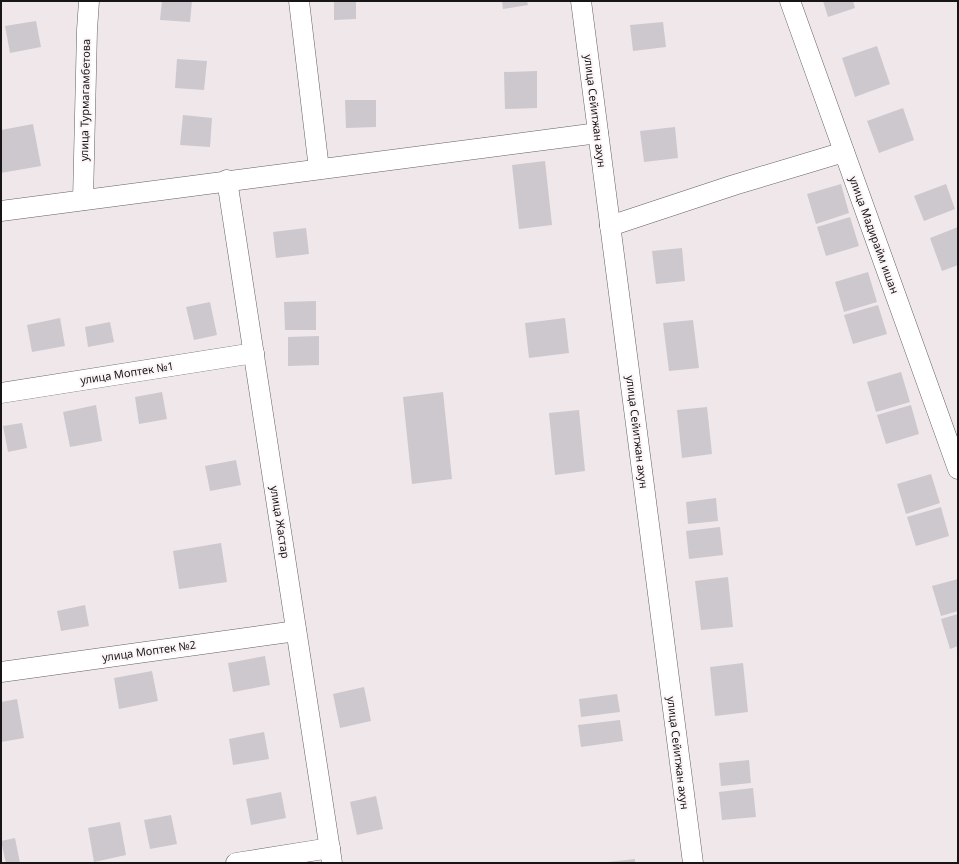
<svg xmlns="http://www.w3.org/2000/svg" width="959" height="864" font-family="'Noto Sans',sans-serif">
  <style>
    .building { fill: #cdc8cd }
    .lines { fill: none; stroke-linecap: round; stroke-linejoin: round }
    .minor-casing { stroke: #655f61; stroke-width: 21 }
    .minor { stroke: #fff; stroke-width: 20 }
    .labels { text-anchor: middle; stroke-width: 4; stroke-linejoin: round; paint-order: stroke }
    .street-label { font-size: 11px; fill: #181516; stroke: #fcf5f8 }
  </style>
  <rect width="100%" height="100%" fill="#efe7ea"/>
  <!-- building -->
  <g class="building">
    <path d="M162 1H192L190 22 160 20Z"/>
    <path d="M334 1H356V19L334 20Z"/>
    <path d="M502 1H527L528 5 503 9Z"/>
    <path d="M823 1H853L855 8 828 17Z"/>
    <path d="M36 21 41 47 10 53 5 26Z"/>
    <path d="M663 22 666 47 633 51 630 25Z"/>
    <path d="M877 46 890 84 855 97 842 58Z"/>
    <path d="M177 59 207 61 204 90 175 88Z"/>
    <path d="M537 71V108L505 109 504 72Z"/>
    <path d="M345 100H376V127L346 128Z"/>
    <path d="M903 108 914 140 879 153 867 121Z"/>
    <path d="M183 115 212 118 210 147 180 145Z"/>
    <path d="M33 124 41 166 1 173V130Z"/>
    <path d="M675 127 678 158 644 162 640 131Z"/>
    <path d="M545 161 552 225 519 229 512 165Z"/>
    <path d="M841 184 849 213 816 224 807 194Z"/>
    <path d="M946 184 955 209 924 221 914 196Z"/>
    <path d="M850 217 859 246 826 256 817 227Z"/>
    <path d="M958 227V265L942 271 930 238Z"/>
    <path d="M306 228 309 254 276 258 273 232Z"/>
    <path d="M682 248 685 281 656 284 652 251Z"/>
    <path d="M868 272 877 302 844 312 835 282Z"/>
    <path d="M316 301V330H285L284 302Z"/>
    <path d="M210 302 217 335 194 340 186 307Z"/>
    <path d="M878 305 887 334 853 344 844 315Z"/>
    <path d="M60 318 65 346 32 352 27 325Z"/>
    <path d="M565 318 569 353 529 358 525 323Z"/>
    <path d="M693 320 699 368 669 371 663 323Z"/>
    <path d="M110 322 114 342 88 347 85 327Z"/>
    <path d="M319 336V365L288 366V337Z"/>
    <path d="M901 372 910 402 876 412 867 382Z"/>
    <path d="M162 392 167 419 139 424 135 397Z"/>
    <path d="M443 392 452 479 412 484 403 397Z"/>
    <path d="M96 405 102 441 70 447 63 412Z"/>
    <path d="M911 405 919 434 886 444 877 415Z"/>
    <path d="M707 407 712 454 682 458 677 410Z"/>
    <path d="M579 410 585 471 555 475 549 413Z"/>
    <path d="M22 423 27 448 8 452 3 426Z"/>
    <path d="M236 460 241 485 210 491 205 466Z"/>
    <path d="M931 474 940 503 906 514 897 484Z"/>
    <path d="M716 498 718 521 688 524 686 502Z"/>
    <path d="M941 507 949 536 916 546 907 517Z"/>
    <path d="M720 527 723 555 689 559 686 531Z"/>
    <path d="M221 543 227 582 179 589 173 551Z"/>
    <path d="M728 577 733 627 701 630 695 581Z"/>
    <path d="M958 579V611L941 616 932 586Z"/>
    <path d="M85 605 89 626 61 631 57 611Z"/>
    <path d="M958 614V646L950 649 941 619Z"/>
    <path d="M265 656 270 685 233 692 228 663Z"/>
    <path d="M743 663 748 712 715 716 710 667Z"/>
    <path d="M152 671 158 701 119 709 114 678Z"/>
    <path d="M364 687 371 721 340 728 333 694Z"/>
    <path d="M617 694 620 712 581 717 579 699Z"/>
    <path d="M17 699 24 738 1 742V702Z"/>
    <path d="M620 720 623 741 581 747 578 725Z"/>
    <path d="M264 732 269 759 233 765 229 739Z"/>
    <path d="M749 760 751 783 721 786 719 763Z"/>
    <path d="M753 788 756 817 722 820 719 792Z"/>
    <path d="M281 792 286 818 251 825 246 799Z"/>
    <path d="M376 796 383 829 357 835 350 802Z"/>
    <path d="M171 815 177 844 150 849 144 820Z"/>
    <path d="M120 822 126 855 94 862 88 828Z"/>
    <path d="M15 838 20 863H6L1 841Z"/>
    <path d="M635 859V863H608V862Z"/>
  </g>
  <g class="lines">
    <defs>
      <g id="minor">
        <path d="M299 1 319 169"/>
        <path d="M581 1 693 863"/>
        <path d="M790 1 958 469"/>
        <path d="M227 180 332 863"/>
        <path d="M83 200 87 30 89 1"/>
        <path d="M1 211 598 133"/>
        <path d="M610 226 734 185 844 152"/>
        <path d="M1 393 254 353"/>
        <path d="M1 672 296 631"/>
        <path d="M236 863 330 848"/>
      </g>
    </defs>
    <!-- minor casing -->
    <use href="#minor" class="minor-casing"/>
    <!-- minor -->
    <use href="#minor" class="minor"/>
  </g>
  <g class="labels">
    <!-- street labels -->
    <g class="street-label">
      <text transform="translate(85 100) rotate(-89)" y="4">улица Турмагамбетова</text>
      <text transform="translate(595 111) rotate(83)" y="4">улица Сейитжан ахун</text>
      <text transform="translate(874 235) rotate(70)" y="4">улица Мадирайм ишан</text>
      <text transform="translate(127 373) rotate(-9)" y="4">улица Моптек №1</text>
      <text transform="translate(637 432) rotate(83)" y="4">улица Сейитжан ахун</text>
      <text transform="translate(280 522) rotate(81)" y="4">улица Жастар</text>
      <text transform="translate(149 651) rotate(-8)" y="4">улица Моптек №2</text>
      <text transform="translate(678 753) rotate(83)" y="4">улица Сейитжан ахун</text>
    </g>
  </g>
  <!-- border -->
  <rect width="959" height="864" fill="none" stroke="#181516" stroke-width="4"/>
</svg>
